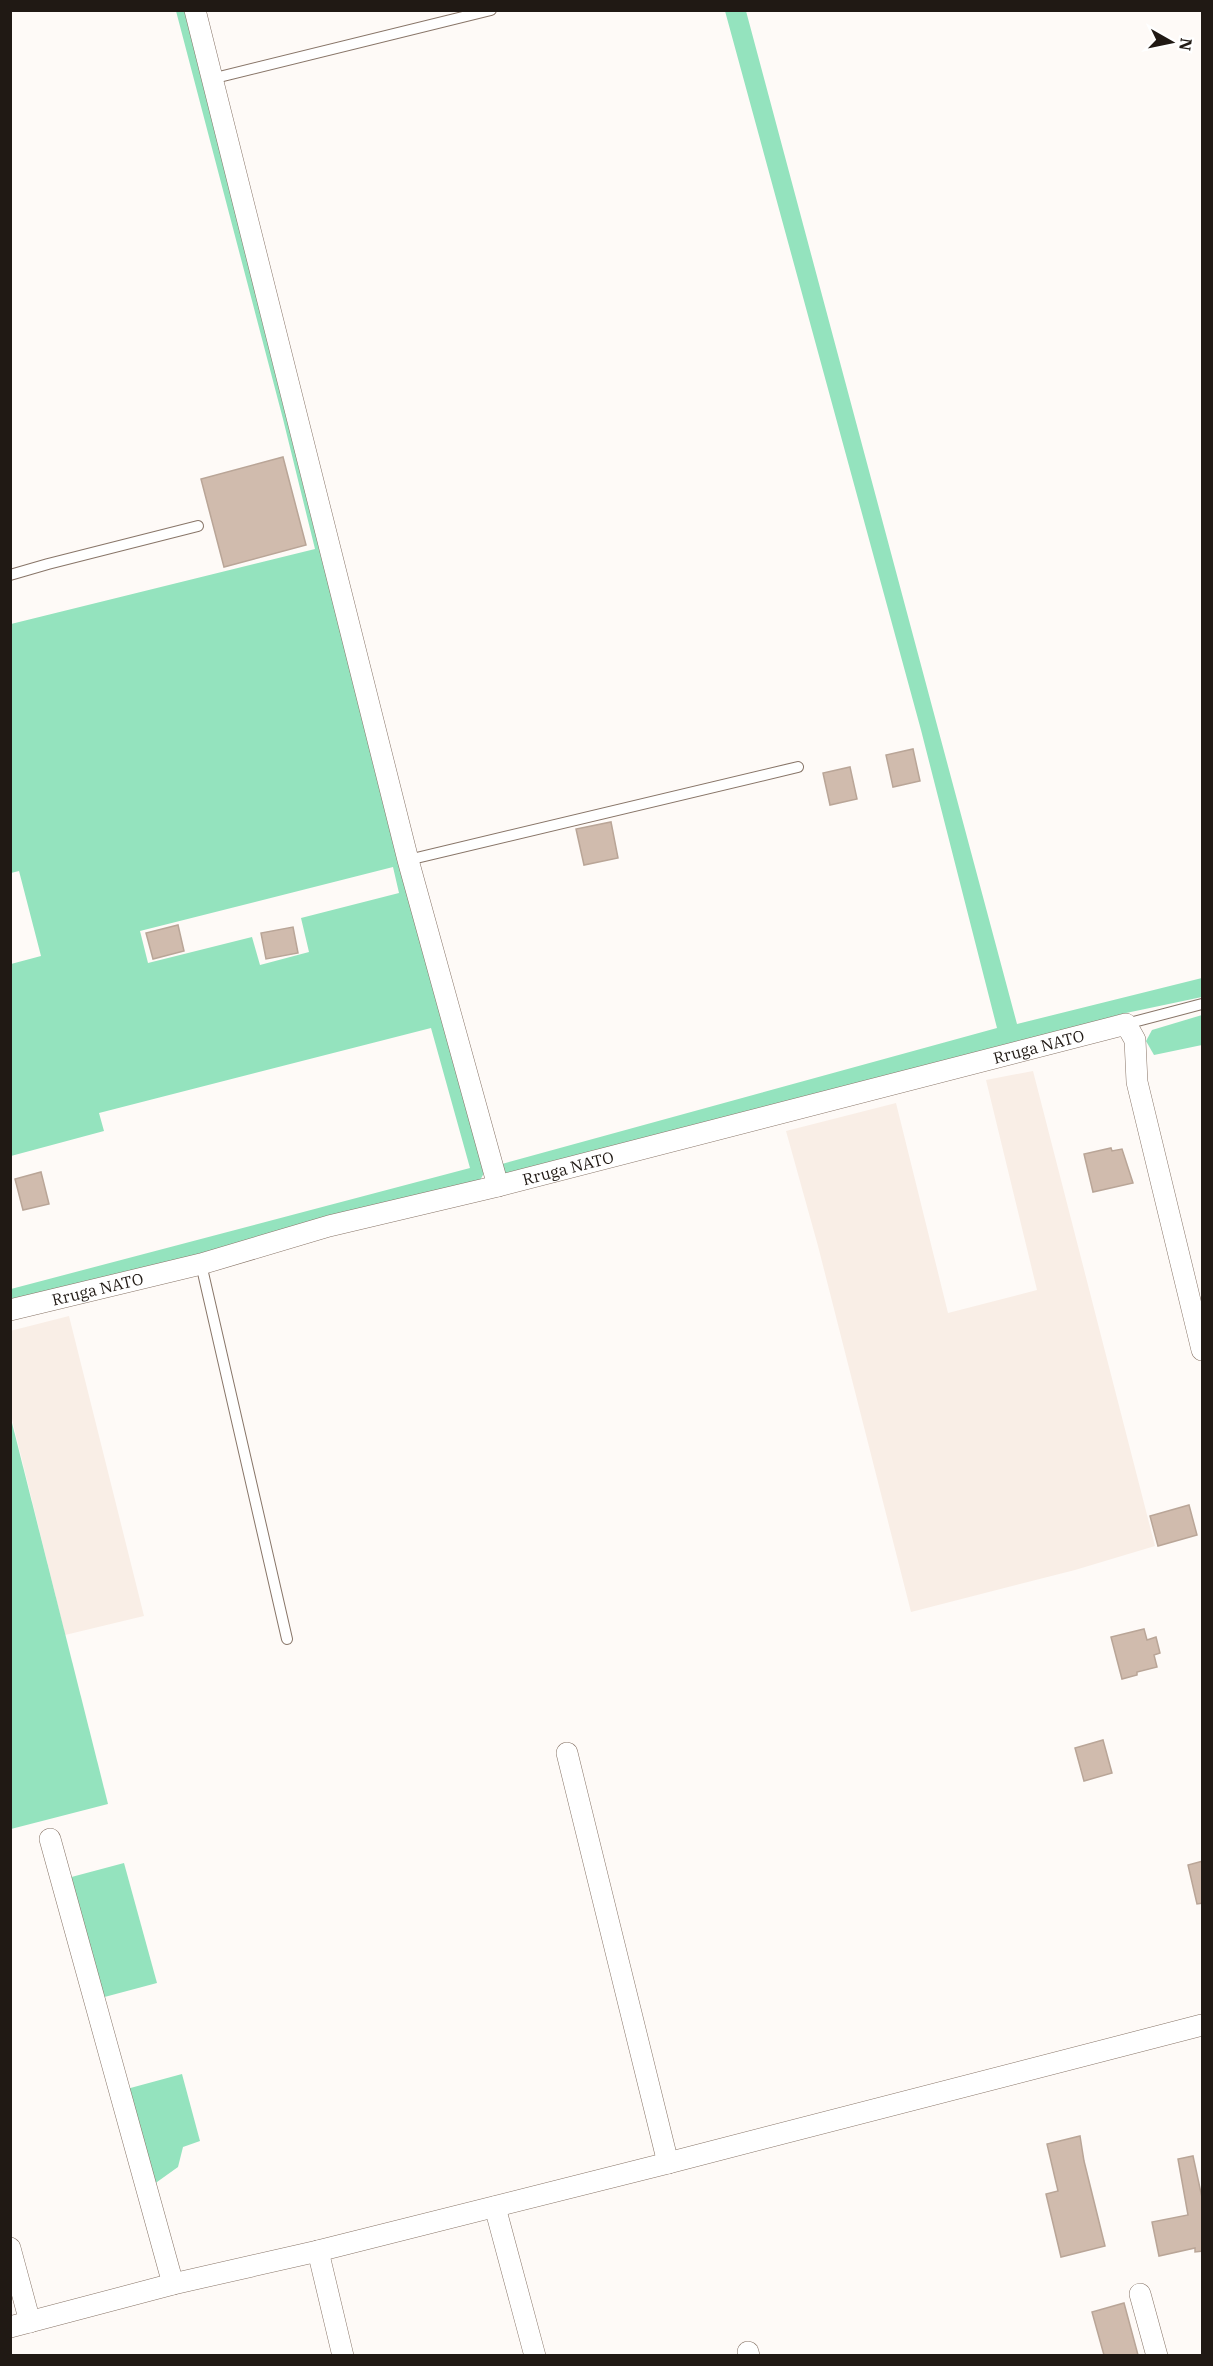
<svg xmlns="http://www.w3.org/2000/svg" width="1213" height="2366" font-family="'IBM Plex Serif',serif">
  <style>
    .built { fill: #f9eee6 }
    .green { fill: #94e3be; fill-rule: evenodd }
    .building { fill: #d0bbad; stroke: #b9a597; stroke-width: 1.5 }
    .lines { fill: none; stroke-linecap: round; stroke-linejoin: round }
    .service-casing { stroke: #887568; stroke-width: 12 }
    .minor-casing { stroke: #887568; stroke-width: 22 }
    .service { stroke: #fff; stroke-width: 10 }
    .minor { stroke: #fff; stroke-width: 21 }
    .labels { text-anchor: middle; stroke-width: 5; stroke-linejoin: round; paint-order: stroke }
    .street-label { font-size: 16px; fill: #201914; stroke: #fff }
  </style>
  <rect width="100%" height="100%" fill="#fefaf7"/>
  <!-- built -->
  <g class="built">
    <path d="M1033 1071 1155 1546 1075 1570 911 1612 818 1246 786 1131 896 1103 948 1313 1037 1290 986 1080Z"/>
    <path d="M69 1316 144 1616 65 1635 11 1415 10 1331Z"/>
  </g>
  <!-- green -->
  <g class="green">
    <path d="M176 11H189L484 1173 478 1184 11 1306V1289L470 1168 431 1028 99 1113 104 1131 11 1156V964L41 956 19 871 11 873V624L315 549 283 419ZM393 867 399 893 301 918 309 952 260 965 252 937 148 963 140 931Z"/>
    <path d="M725 11H746L1017 1024 1202 978V997L1126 1013 506 1181 502 1164 997 1028 921 730Z"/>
    <path d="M1202 1015V1045L1154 1055 1146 1041 1152 1030Z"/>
    <path d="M10 1415 108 1804 11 1829H10Z"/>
    <path d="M124 1863 157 1983 97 1999 64 1879Z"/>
    <path d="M182 2074 200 2141 183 2147 178 2167 150 2187 123 2090Z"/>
  </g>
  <!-- building -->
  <g class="building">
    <path d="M283 457 306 545 224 567 201 479Z"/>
    <path d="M913 749 920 781 893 787 886 755Z"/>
    <path d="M850 767 857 799 830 805 823 773Z"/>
    <path d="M611 822 618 858 584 865 576 829Z"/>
    <path d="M178 925 184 951 153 959 146 933Z"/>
    <path d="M293 927 298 953 266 959 261 933Z"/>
    <path d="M1111 1148 1112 1151 1122 1149 1133 1183 1093 1192 1084 1154Z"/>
    <path d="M41 1172 49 1204 23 1210 15 1179Z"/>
    <path d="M1189 1505 1197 1535 1158 1546 1150 1516Z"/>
    <path d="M1144 1629 1147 1640 1156 1637 1160 1653 1154 1655 1157 1667 1137 1672V1675L1122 1679 1111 1637Z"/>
    <path d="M1103 1740 1112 1773 1084 1781 1075 1748Z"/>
    <path d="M1203 1861V1903L1197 1904 1188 1865Z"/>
    <path d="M1080 2136 1084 2161 1105 2246 1061 2257 1046 2194 1058 2191 1047 2144Z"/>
    <path d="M1193 2156 1203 2202V2251L1195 2252V2248L1159 2256 1152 2222 1188 2215 1178 2159Z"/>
    <path d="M1124 2303 1138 2355H1104L1092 2312Z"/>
  </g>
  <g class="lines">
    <defs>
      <g id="service">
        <path d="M211 79 491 10"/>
        <path d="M10 575 48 564 198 526"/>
        <path d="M408 860 798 767"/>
        <path d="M1126 1024 1202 1004"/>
        <path d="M201 1264 287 1639"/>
      </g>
      <g id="minor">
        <path d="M195 10 408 860 498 1186"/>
        <path id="s1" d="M10 1310 201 1264 329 1226 498 1186 1126 1024 1135 1040 1137 1082 1202 1350"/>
        <path d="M567 1753 668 2163"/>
        <path d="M50 1839 173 2284"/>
        <path d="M495 2207 535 2356"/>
        <path d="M10 2248 30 2322"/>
        <path d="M318 2251 343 2356"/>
        <path d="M1140 2294 1157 2356"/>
        <path d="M10 2327 173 2284 318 2251 668 2163 1202 2025"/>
        <path d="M748 2352 749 2356"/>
      </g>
    </defs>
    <!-- service casing -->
    <use href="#service" class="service-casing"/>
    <!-- minor casing -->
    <use href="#minor" class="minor-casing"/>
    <!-- service -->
    <use href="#service" class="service"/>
    <!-- minor -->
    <use href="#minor" class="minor"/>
  </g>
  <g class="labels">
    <!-- street labels -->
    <g class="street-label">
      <text dy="6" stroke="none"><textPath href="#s1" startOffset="1062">Rruga NATO</textPath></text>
      <text dy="6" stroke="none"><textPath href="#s1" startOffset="576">Rruga NATO</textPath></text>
      <text dy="6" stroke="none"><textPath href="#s1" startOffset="90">Rruga NATO</textPath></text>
    </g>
  </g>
  <!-- border -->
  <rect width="1213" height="2366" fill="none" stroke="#201914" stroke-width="24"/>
  <!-- north arrow -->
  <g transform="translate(1171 42) rotate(99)" stroke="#ffffff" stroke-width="4.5" paint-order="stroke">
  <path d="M0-4.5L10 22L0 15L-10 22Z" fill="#201914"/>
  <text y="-9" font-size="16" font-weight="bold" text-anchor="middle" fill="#201914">N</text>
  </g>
</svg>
